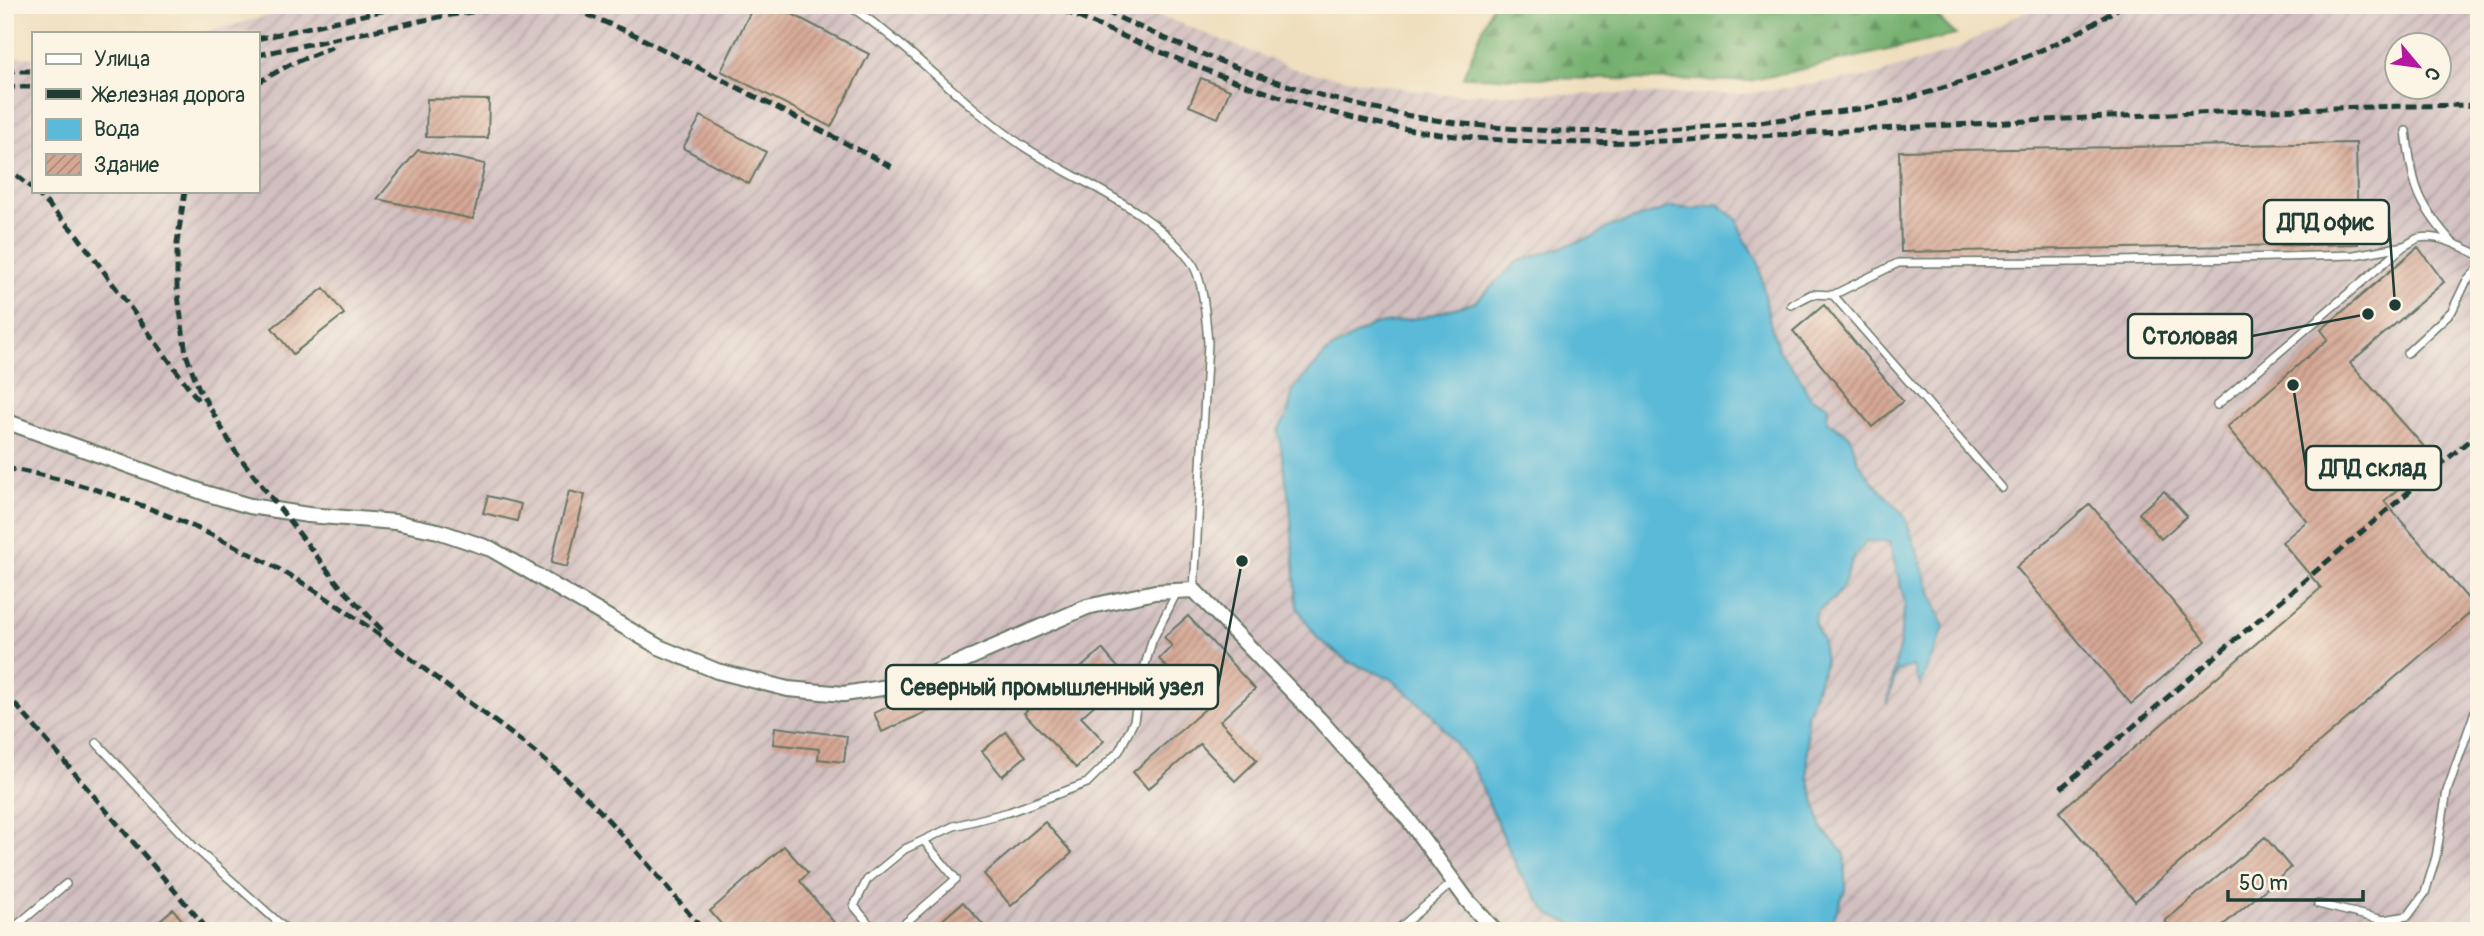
<svg xmlns="http://www.w3.org/2000/svg" width="2484" height="936" font-family="Pangolin,sans-serif">
  <style>
    .industrial { fill: url(#industrial-furrows); fill-rule: evenodd }
    .forest { fill: url(#forest-firs); stroke: #4a7652; stroke-width: 2 }
    .water { fill: #5abad8; stroke: #3c7c86; stroke-width: 2 }
    .building { fill: url(#building-hatch) }
    .lines { fill: none; stroke-linecap: round; stroke-linejoin: round }
    .lane-casing { stroke: #687664; stroke-width: 10 }
    .street-casing { stroke: #687664; stroke-width: 18 }
    .lane { stroke: #fff; stroke-width: 7 }
    .street { stroke: #fff; stroke-width: 14 }
    .rail { stroke: #1f3d34; stroke-width: 5; stroke-dasharray: 10 5; stroke-linecap: butt }
    .leader { fill: none; stroke: #1f3d34; stroke-width: 2.5 }
    .callout-dot { fill: #1f3d34; stroke: #fcf5e5; stroke-width: 2.5 }
    .callout { fill: #fcf5e5; stroke: #1f3d34; stroke-width: 2.5 }
    .callout-label { font-size: 23px; text-anchor: middle; font-weight: bold; fill: #1f3d34 }
  </style>
  <defs>
    <pattern id="industrial-furrows" width="10" height="10" patternUnits="userSpaceOnUse" patternTransform="scale(1.75)"><rect width="10" height="10" fill="#d2bfc0"/><path d="M-1 1l2-2M0 10L10 0M9 11l2-2" fill="none" stroke="#aa9c9d"/></pattern>
    <pattern id="forest-firs" width="22" height="20" patternUnits="userSpaceOnUse" patternTransform="scale(1.75)"><rect width="22" height="20" fill="#75b06f"/><path d="M5 1l3.5 6h-7zM16 11l3.5 6h-7z" fill="#5f905c"/></pattern>
    <pattern id="building-hatch" width="6" height="6" patternUnits="userSpaceOnUse" patternTransform="scale(1.75)"><rect width="6" height="6" fill="#d6a795"/><path d="M-1 1l2-2M0 6l6-6M5 7l2-2" fill="none" stroke="#ad897a"/></pattern>
  </defs>
  <rect width="100%" height="100%" fill="#fcf5e5"/>
  <filter id="ink" filterUnits="userSpaceOnUse"><feTurbulence type="fractalNoise" baseFrequency=".0143" numOctaves="2"/><feDisplacementMap in="SourceGraphic" scale="14" xChannelSelector="R" yChannelSelector="G"/><feConvolveMatrix kernelMatrix="1 2 1 2 8 2 1 2 1" color-interpolation-filters="sRGB"/></filter>
  <filter id="wash" filterUnits="userSpaceOnUse"><feTurbulence type="fractalNoise" baseFrequency=".00686" numOctaves="4" result="noise"/><feDisplacementMap in="SourceGraphic" scale="28" xChannelSelector="R" yChannelSelector="G"/><feGaussianBlur stdDeviation="1.57" result="paint"/><feColorMatrix in="noise" values="0 0 0 0 0 0 0 0 0 0 0 0 0 0 0 0 0 1.4 0 .05"/><feComposite in="paint" operator="in"/></filter>
  <g filter="url(#wash)">
    <rect width="100%" height="100%" fill="#efdfbe"/>
    <!-- industrial -->
    <path class="industrial" d="M271 5H1134L1300 71 1438 94H1743L1873 76 1955 50 2036 5H2479V931H5V55L33 58V191H257V33H202L268 16ZM2396 46H2438V88H2396Z"/>
    <!-- forest -->
    <path class="forest" d="M1492 5H1925L1956 35 1749 81 1463 77Z"/>
    <!-- water -->
    <path class="water" d="M1717 204 1736 218 1745 241 1758 260 1770 323 1779 351 1799 376 1810 398 1828 405 1827 421 1850 436 1858 461 1872 481 1904 515 1944 628 1920 685 1913 666 1897 671 1887 704 1899 648 1905 602 1889 542 1866 541 1851 562 1844 584 1835 598 1817 611 1814 623 1822 639 1825 663 1807 716 1808 777 1822 829 1845 854V890L1833 920 1820 931H1588L1549 914 1519 872 1473 767 1431 713 1390 678 1349 662 1317 638 1297 607 1290 504 1278 430 1287 416 1293 390 1328 351 1373 325 1424 317 1475 302 1517 262 1595 236 1609 227 1671 207 1693 209Z"/>
    <g id="blocks">
      <!-- building -->
      <g class="building">
        <path d="M754 5H775L869 54 831 127 721 71Z"/>
        <path d="M1201 78 1230 90 1218 118 1189 106Z"/>
        <path d="M427 99 489 100 488 138 426 137Z"/>
        <path d="M701 116 766 152 749 184 683 148Z"/>
        <path d="M2356 143 2358 244 1901 252 1899 151Z"/>
        <path d="M418 150 485 164 473 219 377 199Z"/>
        <path d="M2418 247 2444 282 2350 363 2434 458 2384 501 2476 608 2135 901 2059 812 2321 588 2282 542 2307 521 2227 427 2328 339 2321 330Z"/>
        <path d="M324 288 344 314 293 354 272 328Z"/>
        <path d="M1824 305 1903 401 1872 427 1793 331Z"/>
        <path d="M569 491 585 495 567 567 551 563Z"/>
        <path d="M2164 491 2187 516 2161 539 2139 513Z"/>
        <path d="M488 496 521 504 517 521 483 513Z"/>
        <path d="M2090 504 2206 641 2131 704 2016 567Z"/>
        <path d="M1188 616 1255 689 1220 721 1257 760 1235 781 1200 744 1148 789 1133 772 1205 709 1159 659 1172 646 1164 637Z"/>
        <path d="M1102 649 1126 677 1081 717 1104 741 1076 768 1024 713 1052 686 1056 690Z"/>
        <path d="M942 683 951 701 882 732 874 713Z"/>
        <path d="M775 727 847 736 844 762 818 759 819 749 773 744Z"/>
        <path d="M1006 732 1026 756 1002 776 982 751Z"/>
        <path d="M1045 822 1072 853 1011 906 984 874Z"/>
        <path d="M2265 837 2291 868 2216 931H2173L2165 921Z"/>
        <path d="M784 846 808 873 800 881 841 931H727L710 911Z"/>
        <path d="M963 902 989 931H930Z"/>
        <path d="M173 909 191 931H147Z"/>
      </g>
    </g>
  </g>
  <g filter="url(#ink)">
    <use href="#blocks" fill-opacity="0" stroke="#687664" stroke-width="2"/>
    <g class="lines">
      <defs>
        <g id="lane">
          <path d="M848 5C911 46 961 104 1023 146 1079 183 1148 206 1190 260 1204 278 1206 321 1208 343L1194 590"/>
          <path d="M2406 131C2413 183 2415 201 2452 242"/>
          <path d="M1791 305 1812 294 1833 295"/>
          <path d="M2407 353 2452 311 2466 282 2479 268"/>
          <path d="M2217 405 2404 246C2409 244 2415 239 2419 238 2439 234 2462 247 2479 255"/>
          <path d="M2477 476 2479 477"/>
          <path d="M2002 488 1833 295 1898 263 2077 262 2354 255 2404 246"/>
          <path d="M97 743 193 846 288 931"/>
          <path d="M2318 904 2383 920 2408 916 2425 893 2436 857 2447 791 2479 700"/>
          <path d="M1918 927 1922 931"/>
          <path d="M10 931 66 884"/>
          <path d="M875 931 854 906 867 880 905 849 954 826 1009 812 1087 783 1119 751 1134 721 1141 679 1152 641 1177 592"/>
          <path d="M896 931 956 879 924 841"/>
          <path d="M1396 931 1453 882"/>
        </g>
        <path id="street" d="M5 421 208 494 250 506 308 515 395 522 438 531 491 549 659 647 717 671 788 689 844 694 894 686 932 674 1087 607 1155 592 1194 590 1319 719 1408 819 1467 900 1495 931"/>
      </defs>
      <!-- lane casing -->
      <use href="#lane" class="lane-casing"/>
      <!-- street casing -->
      <use href="#street" class="street-casing"/>
      <!-- lane -->
      <use href="#lane" class="lane"/>
      <!-- street -->
      <use href="#street" class="street"/>
      <!-- rail -->
      <g class="rail">
        <path d="M544 5 574 9 635 35 896 169"/>
        <path d="M1050 5C1163 53 1279 106 1401 128 1552 155 1707 138 1859 130 2066 119 2272 107 2479 105"/>
        <path d="M1092 5C1176 45 1263 82 1354 104 1498 140 1660 137 1805 116 1832 112 1859 110 1885 104 1945 90 2007 67 2063 40 2084 30 2104 17 2124 5"/>
        <path d="M257 39 408 5"/>
        <path d="M257 55 439 17 517 5"/>
        <path d="M5 71H33"/>
        <path d="M257 83 291 64 332 47"/>
        <path d="M5 87H33"/>
        <path d="M5 166 33 189"/>
        <path d="M35 191 77 235 198 400"/>
        <path d="M185 191 177 243V288L186 354 199 389 235 451 339 585 383 631"/>
        <path d="M5 468C104 484 210 529 296 579 350 611 402 652 452 690 493 720 535 750 573 785 621 829 661 881 704 931"/>
        <path d="M5 692 209 931"/>
        <path d="M2061 788 2479 432"/>
      </g>
    </g>
  </g>
  <!-- callouts -->
  <path class="leader" d="M2395 305L2389 222M2368 314L2252 336M2293 385L2306 468M1242 561L1218 687"/>
  <g class="callout-dot">
    <circle cx="2395" cy="305" r="7"/>
    <circle cx="2368" cy="314" r="7"/>
    <circle cx="2293" cy="385" r="7"/>
    <circle cx="1242" cy="561" r="7"/>
  </g>
  <g class="callout">
    <rect x="2264" y="200" width="125" height="44" rx="7"/>
    <rect x="2128" y="314" width="124" height="44" rx="7"/>
    <rect x="2306" y="446" width="135" height="44" rx="7"/>
    <rect x="886" y="665" width="332" height="44" rx="7"/>
  </g>
  <g class="callout-label">
    <text x="2326" y="230">ДПД офис</text>
    <text x="2190" y="344">Столовая</text>
    <text x="2373" y="476">ДПД склад</text>
    <text x="1052" y="695">Северный промышленный узел</text>
  </g>
  <!-- margin -->
  <rect width="2484" height="936" fill="none" stroke="#fcf5e5" stroke-width="28"/>
  <!-- legend -->
  <rect x="32" y="32" width="228" height="161" fill="#fcf5e5" stroke="#a4ab9e" stroke-width="2"/>
  <rect x="46" y="54" width="35" height="10" fill="#ffffff" stroke="#a4ab9e" stroke-width="2"/>
  <text x="94" y="66" font-size="21" fill="#1f3d34">Улица</text>
  <rect x="46" y="89" width="35" height="10" fill="#1f3d34" stroke="#a4ab9e" stroke-width="2"/>
  <text x="94" y="102" font-size="21" fill="#1f3d34">Железная дорога</text>
  <rect x="46" y="119" width="35" height="21" fill="#5abad8" stroke="#a4ab9e" stroke-width="2"/>
  <text x="94" y="136" font-size="21" fill="#1f3d34">Вода</text>
  <rect x="46" y="154" width="35" height="21" fill="url(#building-hatch)" stroke="#a4ab9e" stroke-width="2"/>
  <text x="94" y="172" font-size="21" fill="#1f3d34">Здание</text>
  <!-- north arrow -->
  <g transform="translate(2418 66) rotate(119)"><circle r="33" fill="#fcf5e5" stroke="#a4ab9e" stroke-width="2"/>
  <path d="M0-5L12 26L0 18L-12 26Z" fill="#b5179e"/>
  <text y="-10" font-size="19" font-weight="bold" text-anchor="middle" fill="#1f3d34">С</text>
  </g>
  <!-- scale -->
  <path d="M2228 890v10h135v-10" fill="none" stroke="#1f3d34" stroke-width="3.5"/>
  <text x="2239" y="890" font-size="21" fill="#1f3d34" stroke="#fcf5e5" stroke-width="5" paint-order="stroke">50 m</text>
</svg>
